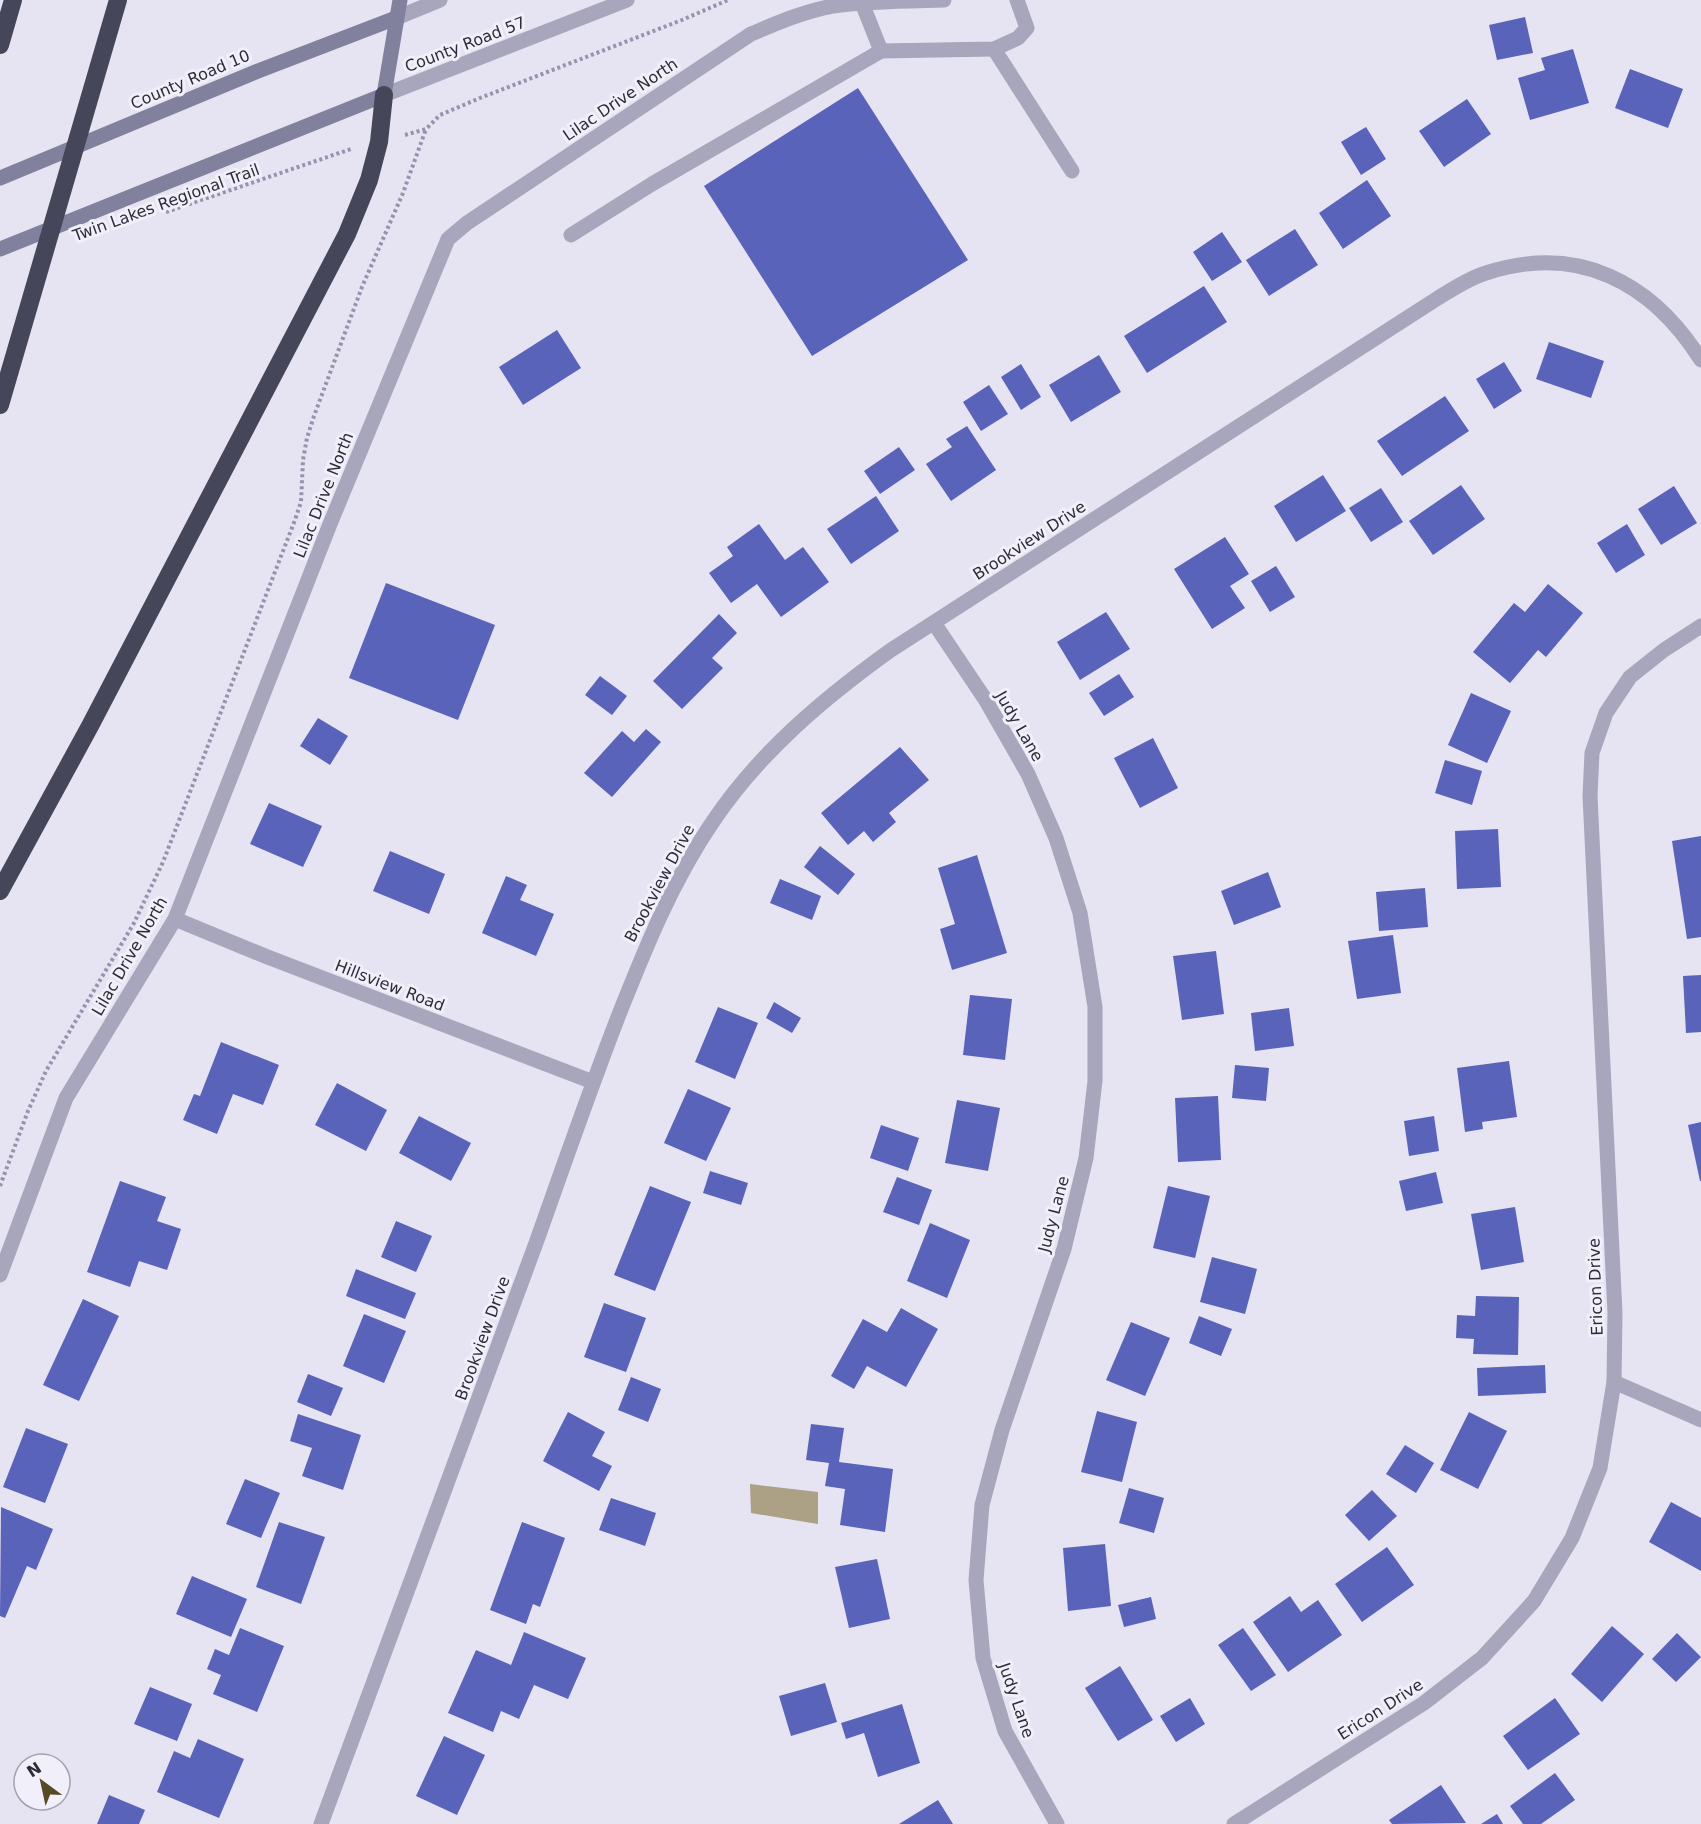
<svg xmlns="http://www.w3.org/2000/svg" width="1701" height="1824" font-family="'DejaVu Sans',sans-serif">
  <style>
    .water { fill: #aca085 }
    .building { fill: #5963b9 }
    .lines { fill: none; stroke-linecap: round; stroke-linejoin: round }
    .path { stroke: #9593ae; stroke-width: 4; stroke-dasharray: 3 3; stroke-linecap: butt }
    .service { stroke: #a7a6bd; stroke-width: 15 }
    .minor { stroke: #a7a6bd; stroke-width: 15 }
    .tertiary { stroke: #a7a6bd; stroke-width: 15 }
    .secondary { stroke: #81819d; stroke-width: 15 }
    .motorway { stroke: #454659; stroke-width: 18 }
    .labels { text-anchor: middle; stroke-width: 6; stroke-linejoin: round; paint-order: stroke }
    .street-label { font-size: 16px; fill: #2d2d39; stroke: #f1eff9 }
  </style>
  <rect width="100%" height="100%" fill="#e6e3f2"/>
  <!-- water -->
  <path class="water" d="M750 1484 818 1492V1524L751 1513Z"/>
  <!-- building -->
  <g class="building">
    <path d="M1525 17 1533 53 1497 60 1489 25Z"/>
    <path d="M1573 49 1589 103 1530 120 1518 78 1545 70 1541 58Z"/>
    <path d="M1630 69 1683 89 1668 128 1615 108Z"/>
    <path d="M858 88 968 260 812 356 704 186Z"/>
    <path d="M1467 99 1491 134 1444 167 1419 131Z"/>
    <path d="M1366 127 1386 159 1361 175 1341 142Z"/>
    <path d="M1367 180 1391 216 1343 249 1319 213Z"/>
    <path d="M1295 229 1318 265 1269 296 1246 260Z"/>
    <path d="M1222 232 1242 262 1212 281 1193 252Z"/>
    <path d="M1204 286 1227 322 1147 373 1124 336Z"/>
    <path d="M557 330 581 368 523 405 499 367Z"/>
    <path d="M1549 342 1604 361 1591 398 1536 379Z"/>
    <path d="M1099 355 1121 392 1071 422 1049 385Z"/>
    <path d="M1504 362 1522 391 1494 409 1476 379Z"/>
    <path d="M1021 364 1041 397 1021 410 1001 377Z"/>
    <path d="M989 385 1008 414 981 431 963 402Z"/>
    <path d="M1445 396 1469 431 1402 476 1377 441Z"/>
    <path d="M967 426 996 470 951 501 926 464 952 447 946 439Z"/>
    <path d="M899 447 915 470 880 494 864 471Z"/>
    <path d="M1323 475 1346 511 1296 542 1274 506Z"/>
    <path d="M1461 485 1485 519 1433 555 1409 521Z"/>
    <path d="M1674 486 1697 523 1661 545 1638 509Z"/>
    <path d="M1381 488 1403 522 1371 542 1349 508Z"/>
    <path d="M876 496 899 531 851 564 827 529Z"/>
    <path d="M759 524 785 560 803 547 829 582 781 617 757 584 731 603 709 573 733 556 727 547Z"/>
    <path d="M1627 524 1645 555 1616 573 1597 543Z"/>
    <path d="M1225 537 1249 574 1230 586 1245 608 1212 629 1174 569Z"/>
    <path d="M1276 566 1295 597 1270 612 1251 581Z"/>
    <path d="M386 583 495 625 458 720 349 678Z"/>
    <path d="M1548 584 1583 613 1546 657 1538 650 1510 683 1473 652 1514 603 1525 612Z"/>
    <path d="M1106 612 1130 649 1080 680 1057 642Z"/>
    <path d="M719 614 737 633 712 658 723 668 682 709 653 681Z"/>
    <path d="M1119 674 1134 697 1104 716 1089 693Z"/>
    <path d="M600 676 627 696 612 715 585 695Z"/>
    <path d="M1471 693 1511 711 1487 763 1448 745Z"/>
    <path d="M318 718 348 736 330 765 300 746Z"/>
    <path d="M646 729 661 742 612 797 584 773 622 731 634 742Z"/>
    <path d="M1153 738 1178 788 1140 808 1114 758Z"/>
    <path d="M900 747 929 780 889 813 896 822 873 842 864 831 848 845 821 813Z"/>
    <path d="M1445 760 1482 771 1472 805 1435 793Z"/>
    <path d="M269 803 322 826 303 867 250 844Z"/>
    <path d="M1498 829 1501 887 1457 889 1455 831Z"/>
    <path d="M1701 836V937L1687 939 1672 841Z"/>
    <path d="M820 846 855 874 838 895 804 867Z"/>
    <path d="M390 851 445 874 429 914 373 891Z"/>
    <path d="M977 855 1007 953 952 970 940 929 955 924 938 868Z"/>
    <path d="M1268 872 1281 907 1234 925 1221 891Z"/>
    <path d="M506 876 527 885 520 900 554 914 536 956 482 933Z"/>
    <path d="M780 879 821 896 812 920 770 903Z"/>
    <path d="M1425 888 1428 927 1379 931 1376 892Z"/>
    <path d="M1393 935 1401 993 1357 999 1348 941Z"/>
    <path d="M1216 951 1224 1014 1182 1020 1173 956Z"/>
    <path d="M1701 975V1032L1686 1033 1683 976Z"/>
    <path d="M970 995 1012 999 1005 1060 963 1055Z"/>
    <path d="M774 1002 801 1018 792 1033 766 1018Z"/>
    <path d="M718 1007 758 1023 735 1079 695 1062Z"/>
    <path d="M1289 1008 1294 1046 1255 1051 1251 1013Z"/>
    <path d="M221 1042 279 1065 263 1105 233 1094 217 1134 183 1120 194 1094 200 1096Z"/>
    <path d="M1509 1061 1517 1117 1482 1122 1483 1129 1465 1132 1457 1068Z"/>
    <path d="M1235 1065 1269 1068 1266 1101 1232 1098Z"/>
    <path d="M337 1083 387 1110 366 1151 315 1125Z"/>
    <path d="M688 1089 731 1108 706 1161 664 1143Z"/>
    <path d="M1218 1096 1221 1160 1178 1162 1175 1098Z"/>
    <path d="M957 1100 1000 1108 988 1171 945 1163Z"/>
    <path d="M419 1116 471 1143 451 1181 399 1153Z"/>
    <path d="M1434 1116 1439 1151 1409 1156 1404 1121Z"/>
    <path d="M1701 1122V1181H1700L1688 1125Z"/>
    <path d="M881 1125 919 1138 908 1171 870 1158Z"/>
    <path d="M710 1171 748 1183 741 1205 703 1193Z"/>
    <path d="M1436 1172 1443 1203 1406 1211 1399 1181Z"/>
    <path d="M897 1177 932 1190 919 1225 883 1212Z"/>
    <path d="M120 1181 166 1197 157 1221 181 1229 167 1270 139 1261 130 1287 87 1272Z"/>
    <path d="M650 1186 691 1202 655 1291 614 1275Z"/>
    <path d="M1168 1186 1210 1196 1195 1258 1153 1248Z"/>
    <path d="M1515 1207 1524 1262 1481 1270 1471 1214Z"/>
    <path d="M396 1221 432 1236 416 1272 381 1257Z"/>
    <path d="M930 1223 970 1240 947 1298 907 1281Z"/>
    <path d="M1212 1257 1257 1269 1245 1314 1200 1302Z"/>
    <path d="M356 1269 416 1293 405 1319 346 1296Z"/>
    <path d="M1476 1296 1519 1297 1518 1355 1473 1354 1474 1339 1456 1338 1457 1315 1475 1316Z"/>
    <path d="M83 1299 119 1316 79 1401 43 1385Z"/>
    <path d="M604 1303 646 1318 626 1372 584 1357Z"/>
    <path d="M901 1308 938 1329 906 1387 867 1366 854 1389 831 1376 863 1319 887 1332Z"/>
    <path d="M364 1314 406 1331 384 1383 343 1366Z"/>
    <path d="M1199 1316 1232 1329 1221 1356 1189 1343Z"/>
    <path d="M1131 1322 1170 1338 1145 1396 1106 1380Z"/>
    <path d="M1545 1365 1546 1393 1478 1396 1477 1368Z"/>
    <path d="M308 1374 343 1388 331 1416 297 1402Z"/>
    <path d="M631 1377 661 1389 648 1422 618 1410Z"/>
    <path d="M1097 1411 1137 1422 1122 1482 1081 1472Z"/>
    <path d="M568 1412 605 1432 592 1456 612 1466 599 1491 543 1461Z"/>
    <path d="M1469 1412 1507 1431 1478 1489 1440 1470Z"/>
    <path d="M298 1414 361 1435 343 1490 302 1476 312 1448 290 1441Z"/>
    <path d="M811 1424 844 1428 839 1462 893 1469 885 1532 840 1525 845 1489 825 1486 829 1463 806 1460Z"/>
    <path d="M26 1428 68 1444 45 1503 3 1487Z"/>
    <path d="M1405 1445 1434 1463 1416 1493 1386 1474Z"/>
    <path d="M245 1479 280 1493 261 1538 226 1524Z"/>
    <path d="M1129 1488 1164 1498 1154 1533 1119 1523Z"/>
    <path d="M1372 1490 1397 1516 1369 1541 1345 1515Z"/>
    <path d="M611 1498 656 1513 645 1546 599 1530Z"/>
    <path d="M1671 1502 1701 1518V1571L1649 1542Z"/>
    <path d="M1 1507 53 1529 36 1570 27 1566 5 1618 0 1616Z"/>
    <path d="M279 1522 325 1537 301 1604 256 1587Z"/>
    <path d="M522 1522 565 1538 540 1607 533 1604 526 1624 490 1610Z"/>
    <path d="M1105 1544 1111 1606 1068 1611 1063 1548Z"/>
    <path d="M1387 1547 1414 1585 1362 1622 1335 1584Z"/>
    <path d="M877 1559 890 1619 849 1628 835 1567Z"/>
    <path d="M192 1576 247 1599 231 1637 176 1614Z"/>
    <path d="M1290 1596 1301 1612 1318 1600 1342 1635 1288 1672 1253 1622Z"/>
    <path d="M1151 1597 1156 1619 1124 1627 1118 1605Z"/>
    <path d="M1612 1626 1644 1654 1602 1702 1571 1674Z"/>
    <path d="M240 1628 284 1646 257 1712 213 1694 221 1675 207 1669 215 1649 229 1655Z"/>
    <path d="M1243 1628 1276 1675 1251 1691 1218 1645Z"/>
    <path d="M524 1632 586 1658 568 1699 534 1685 519 1719 501 1711 493 1732 448 1713 476 1650 511 1665Z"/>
    <path d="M1677 1633 1701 1657 1676 1682 1652 1659Z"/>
    <path d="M1120 1666 1153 1720 1118 1741 1085 1688Z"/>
    <path d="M825 1683 837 1722 791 1736 779 1696Z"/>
    <path d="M150 1687 192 1704 177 1741 134 1724Z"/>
    <path d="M1190 1698 1205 1724 1176 1742 1160 1716Z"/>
    <path d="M1555 1698 1580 1734 1528 1770 1503 1736Z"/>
    <path d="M902 1704 920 1763 878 1777 864 1733 846 1739 841 1723Z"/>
    <path d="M444 1736 485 1755 457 1815 416 1796Z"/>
    <path d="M198 1739 244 1759 219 1818 157 1792 174 1751 190 1758Z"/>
    <path d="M1555 1773 1575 1800 1541 1824H1523L1510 1806Z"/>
    <path d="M1441 1785 1466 1823 1392 1824 1389 1820Z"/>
    <path d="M109 1795 145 1810 139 1824H97Z"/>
    <path d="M938 1800 953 1824H899Z"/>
    <path d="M1497 1814 1503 1824H1481Z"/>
  </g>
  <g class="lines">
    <!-- path -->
    <g class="path">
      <path d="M405 135 426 129 440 115 480 98 682 20 728 0"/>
      <path d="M166 212 351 149"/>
      <path d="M0 1186 28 1111 46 1071 134 923 163 862 295 520 301 502 303 460 307 438 314 416 362 287 403 193 426 129"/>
    </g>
    <!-- service -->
    <g class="service">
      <path d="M994 49 1072 171"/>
      <path d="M881 51 994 49 1018 38 1027 28 1017 0"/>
      <path d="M571 235 652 184 881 51 862 3"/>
    </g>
    <!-- minor -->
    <g class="minor">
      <path d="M934 623 985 699 1028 774 1056 838 1080 913 1095 1007V1081L1086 1158 1064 1249 1002 1430 982 1505 976 1580 983 1658 1005 1731 1057 1824"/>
      <path d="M175 919 265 956 593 1082"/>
      <path d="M0 1275 66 1098 175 919 330 524 448 239 467 223 751 34C777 23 805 11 833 6 870 1 906 1 944 0"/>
      <path d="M1614 1382 1701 1420"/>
      <path d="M321 1824C393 1630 466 1437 536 1243 563 1167 589 1092 618 1017 645 949 672 881 714 820 760 752 824 698 891 650L1438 298C1453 289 1469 278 1486 273 1578 243 1652 282 1701 360"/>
      <path d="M1234 1824 1424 1703 1482 1658 1534 1601 1572 1538 1600 1468 1614 1382 1615 1313 1590 796 1592 753 1606 713 1630 677 1664 650 1701 626"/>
    </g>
    <!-- tertiary -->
    <g class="tertiary">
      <path d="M396 18 440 0"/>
      <path d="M384 95 627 0"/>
    </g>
    <!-- secondary -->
    <g class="secondary">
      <path d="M0 178 258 71 396 18"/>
      <path d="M0 249 384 95 400 0"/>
    </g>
    <!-- motorway -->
    <g class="motorway">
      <path d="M0 45 13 0"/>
      <path d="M0 405 118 0"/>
      <path d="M0 891 90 726 347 234 369 180 379 142 384 95"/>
    </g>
  </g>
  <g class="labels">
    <!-- street labels -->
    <g class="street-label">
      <text transform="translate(465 44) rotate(-21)" y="6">County Road 57</text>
      <text transform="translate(190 79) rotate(-23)" y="6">County Road 10</text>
      <text transform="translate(620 99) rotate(-34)" y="6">Lilac Drive North</text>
      <text transform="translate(166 202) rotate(-20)" y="6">Twin Lakes Regional Trail</text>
      <text transform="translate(323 495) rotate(-68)" y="6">Lilac Drive North</text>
      <text transform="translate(1029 540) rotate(-33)" y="6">Brookview Drive</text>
      <text transform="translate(1020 726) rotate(60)" y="6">Judy Lane</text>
      <text transform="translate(659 883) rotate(-62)" y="6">Brookview Drive</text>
      <text transform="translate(129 956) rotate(-60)" y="6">Lilac Drive North</text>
      <text transform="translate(390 985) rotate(21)" y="6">Hillsview Road</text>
      <text transform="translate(1053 1214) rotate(-75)" y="6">Judy Lane</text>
      <text transform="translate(1595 1287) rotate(-92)" y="6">Ericon Drive</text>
      <text transform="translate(482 1338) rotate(-70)" y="6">Brookview Drive</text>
      <text transform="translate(1017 1700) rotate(71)" y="6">Judy Lane</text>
      <text transform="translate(1380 1709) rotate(-33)" y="6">Ericon Drive</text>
    </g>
  </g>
  <!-- north arrow -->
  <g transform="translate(42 1782) rotate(327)"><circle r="28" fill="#f1eff9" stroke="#a3a1ac" stroke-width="1.5"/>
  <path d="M0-4.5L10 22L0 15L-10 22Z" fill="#564926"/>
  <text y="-9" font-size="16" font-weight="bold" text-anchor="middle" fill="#2d2d39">N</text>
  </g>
</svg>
